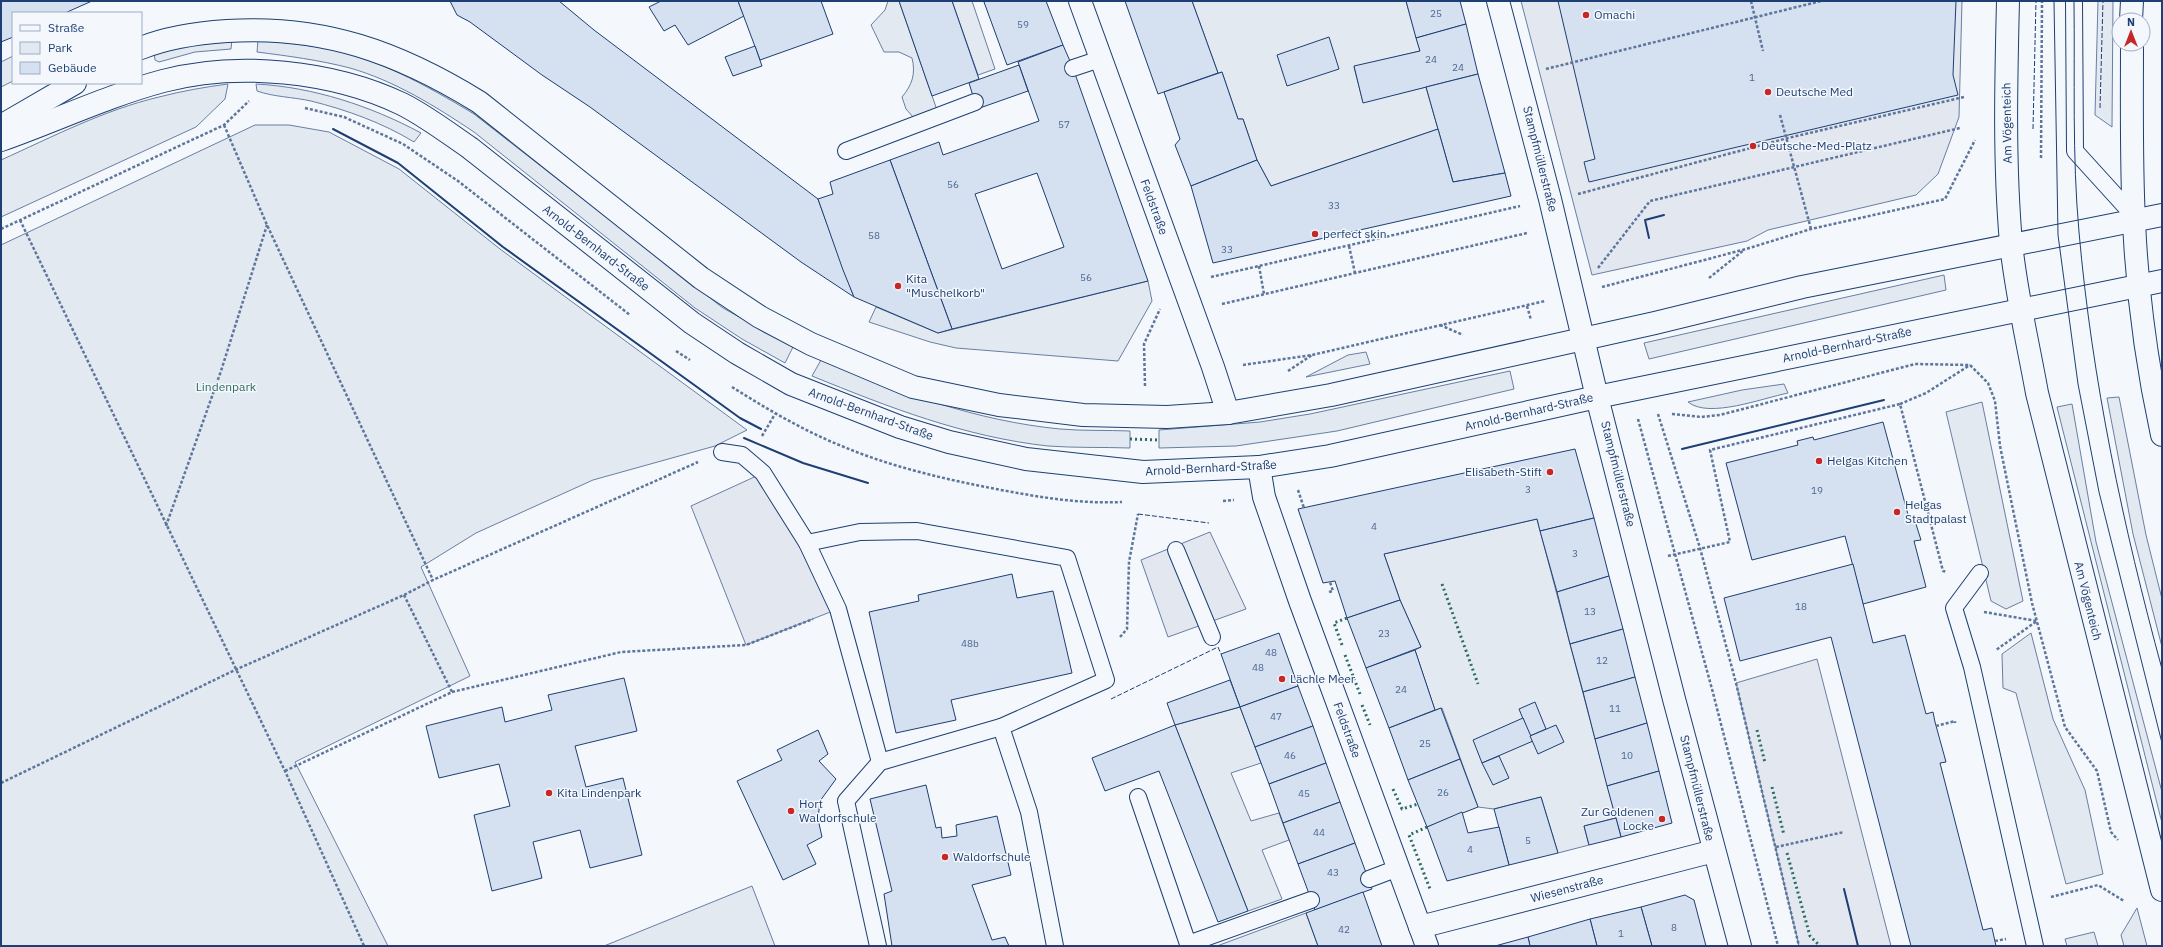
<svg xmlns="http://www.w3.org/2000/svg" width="2163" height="947" font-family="'IBM Plex Sans',sans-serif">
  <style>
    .green { fill: #e3e9f0; stroke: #687fa3 }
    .parking { fill: #e3e8f0; stroke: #687fa3 }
    .building { fill: #d5e0f0; stroke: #1d3f73; fill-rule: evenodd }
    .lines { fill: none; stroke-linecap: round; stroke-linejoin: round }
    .lane-casing { stroke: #1d3f73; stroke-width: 18 }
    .street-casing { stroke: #1d3f73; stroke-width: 24 }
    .secondary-casing { stroke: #1d3f73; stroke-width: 24 }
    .primary-casing { stroke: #1d3f73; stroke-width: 24 }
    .path { stroke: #5e769c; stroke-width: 2.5; stroke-dasharray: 3 2; stroke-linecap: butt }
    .lane { stroke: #f4f7fb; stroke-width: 16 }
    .street { stroke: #f4f7fb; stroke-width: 22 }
    .secondary { stroke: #f4f7fb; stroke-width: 22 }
    .primary { stroke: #f4f7fb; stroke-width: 22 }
    .tram { stroke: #1d3f73; stroke-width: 1 }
    .path-bridge { stroke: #5e769c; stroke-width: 2.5; stroke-dasharray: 3 2; stroke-linecap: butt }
    .hedge { stroke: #2c6c60; stroke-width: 3; stroke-dasharray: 2 3; stroke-linecap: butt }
    .fence { stroke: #1d3f73; stroke-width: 1; stroke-dasharray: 5 2; stroke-linecap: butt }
    .wall { stroke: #1d3f73; stroke-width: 2 }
    .poi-dot { fill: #c62828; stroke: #f4f7fb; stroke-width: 1.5 }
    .labels { text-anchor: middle; stroke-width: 3; stroke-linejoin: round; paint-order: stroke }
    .number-label { font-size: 10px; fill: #4b6792 }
    .poi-label { font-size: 12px; fill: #1d3f73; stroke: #f4f7fb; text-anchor: start }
    .street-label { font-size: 12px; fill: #1d3f73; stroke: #f4f7fb }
    .park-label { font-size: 12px; fill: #2c6c60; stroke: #f4f7fb }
  </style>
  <rect width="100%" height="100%" fill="#f4f7fb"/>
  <!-- green -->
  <g class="green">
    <path d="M888 1H899L937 110 913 117 906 109 902 97C912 85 916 74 912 58L899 52H884L871 25 885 10Z"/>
    <path d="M952 1H972L995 69 978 75Z"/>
    <path d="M1192 1H1406L1420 51 1354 67 1363 102 1426 87 1438 129 1271 186 1257 160 1243 119H1238L1222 72 1218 73Z"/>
    <path d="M2098 1H2113L2112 127 2095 115Z"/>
    <path d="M232 39 231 49 195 52 159 62 155 60 154 52Z"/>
    <path d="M258 40C278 42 299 44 318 47 374 56 426 85 474 114L723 308 793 347 785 363 742 339 695 308 474 132C435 106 395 81 350 68 319 60 288 56 257 52Z"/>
    <path d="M13 56V81L1 87V62Z"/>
    <path d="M228 84 225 99 196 127 1 217V160C52 137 104 110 159 97 182 91 205 87 228 84Z"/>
    <path d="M256 84C313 87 371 106 421 133L414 142C383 123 347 110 311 101 293 97 274 97 257 91Z"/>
    <path d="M255 125H289L329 132 399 169 500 249 747 430 715 446 593 480 476 533 421 567 470 676 295 762 388 946H1V245Z"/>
    <path d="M1944 275 1946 290 1649 359 1644 343Z"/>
    <path d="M1148 281 1152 301 1118 361 956 348 930 342 869 322 876 307 938 333Z"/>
    <path d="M1366 352 1370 364 1306 377 1348 355Z"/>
    <path d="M821 360C898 392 977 421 1060 429 1083 431 1107 430 1130 431V448C1103 447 1075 448 1048 446 965 437 888 407 812 376Z"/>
    <path d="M1510 371 1514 389 1337 431 1236 446 1159 448V430L1260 422 1310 414Z"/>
    <path d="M1784 384 1788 393C1763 398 1709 419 1688 402L1742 390Z"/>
    <path d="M2119 397 2146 535 2162 599V647L2133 534 2107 398Z"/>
    <path d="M1982 402 2023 601 2006 609 1991 601 1946 412Z"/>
    <path d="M2072 404 2096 542 2162 792V823L2057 407Z"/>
    <path d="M1537 519 1616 818 1584 826 1589 845 1558 853 1541 797 1494 809 1478 807 1442 708 1435 710 1415 650 1421 647 1400 600 1384 554Z"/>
    <path d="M2031 633 2053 719 2085 790 2103 874 2066 884 2016 693 2003 688 2002 654Z"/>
    <path d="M1240 707 1261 763 1231 773 1251 821 1279 813 1289 840 1262 850 1282 899 1248 911 1175 725Z"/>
    <path d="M752 886 775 946H604Z"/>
    <path d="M2137 908 2147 946H2124L2121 935Z"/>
    <path d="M1306 913 1318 946H1217Z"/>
    <path d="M2094 932 2098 946H2067L2065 939Z"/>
  </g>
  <!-- parking -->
  <g class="parking">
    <path d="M1521 1H1962L1959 117 1938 174 1916 195 1768 230 1747 241 1592 275Z"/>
    <path d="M763 473 838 609 746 645 691 506Z"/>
    <path d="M1210 532 1246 609 1168 637 1141 560Z"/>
    <path d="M1817 659 1891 946H1799L1736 683Z"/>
  </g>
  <!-- building -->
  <g class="building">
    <path d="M1 1H92L65 13H13V37L1 42Z"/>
    <path d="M450 1H559L594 30 818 199 854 297 801 262 590 107 542 75 470 22 457 15Z"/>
    <path d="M661 1H738L744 16 688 45 675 25 664 31 649 7Z"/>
    <path d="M738 1H821L833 34 760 60Z"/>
    <path d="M899 1H952L979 79 932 96Z"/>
    <path d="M987 1H1046L1063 45 1007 65 984 2Z"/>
    <path d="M1125 1H1192L1218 73 1158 94Z"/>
    <path d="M1406 1H1460L1466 24 1416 38Z"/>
    <path d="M1558 1H1956L1953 75 1958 95 1589 182 1584 162 1595 159Z"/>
    <path d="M1466 24 1478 74 1363 103 1354 66 1420 51 1416 38Z"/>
    <path d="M1329 37 1339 69 1287 86 1277 55Z"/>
    <path d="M1063 45 1073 68 1148 281 952 329 890 160 939 142 943 155 1039 121 1018 62ZM1037 173 1064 247 1002 269 975 194Z"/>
    <path d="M755 46 762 66 733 76 725 57Z"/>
    <path d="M1019 65 1028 91 977 109 969 83Z"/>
    <path d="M1222 72 1238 119H1243L1257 160 1191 186 1175 145 1180 139 1164 92Z"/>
    <path d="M1478 74 1505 173 1453 182 1426 87Z"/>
    <path d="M1438 129 1453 182 1505 173 1511 196 1213 263 1191 186 1257 160 1271 186Z"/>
    <path d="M890 160 952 329 938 333 854 297 843 270 818 199 833 194 830 182Z"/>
    <path d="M1883 422 1910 522 1915 521 1921 540 1914 541 1926 587 1863 604 1845 536 1752 560 1726 463 1798 445 1797 441 1813 437 1814 440Z"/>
    <path d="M1575 449 1594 518 1540 531 1537 519 1384 554 1400 600 1347 618 1335 581 1323 583 1298 509Z"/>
    <path d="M1594 518 1609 576 1557 592 1540 531Z"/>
    <path d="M1853 564 1873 643 1905 635 1926 714 1933 712 1935 722 1946 762 1940 763 1983 930 1992 928 1996 946H1911L1831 637 1740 661 1724 598Z"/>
    <path d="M1012 574 1017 598 1053 591 1072 673 951 700 956 720 896 733 869 612 919 601 918 595Z"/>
    <path d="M1609 576 1623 629 1570 644 1557 592Z"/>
    <path d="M1400 600 1421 647 1366 668 1347 618Z"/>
    <path d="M1623 629 1635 677 1583 692 1570 644Z"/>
    <path d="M1279 633 1298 686 1240 707 1221 654Z"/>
    <path d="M1415 650 1435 710 1389 728 1366 668Z"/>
    <path d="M1635 677 1647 723 1595 739 1583 692Z"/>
    <path d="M624 678 637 731 575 746 586 787 623 778 642 855 590 868 580 830 533 842 542 878 492 891 474 815 510 806 499 764 439 778 426 726 502 707 505 722 552 710 548 695Z"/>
    <path d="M1230 680 1240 707 1175 725 1167 703Z"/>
    <path d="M1298 686 1313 726 1255 747 1240 707Z"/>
    <path d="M1535 702 1546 729 1530 736 1519 709Z"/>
    <path d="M1441 708 1460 759 1408 780 1389 728Z"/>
    <path d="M1523 718 1533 741 1482 763 1473 740Z"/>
    <path d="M1647 723 1659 771 1607 786 1595 739Z"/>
    <path d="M1175 725 1248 911 1218 922 1159 771 1105 791 1092 758Z"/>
    <path d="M1556 725 1564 742 1538 754 1530 736Z"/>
    <path d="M1313 726 1326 763 1269 784 1255 747Z"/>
    <path d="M818 730 828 754 819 761 836 779 820 801 818 819 822 837 807 845 816 864 783 880 737 781 782 760 777 750Z"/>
    <path d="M1499 756 1509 778 1493 785 1482 763Z"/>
    <path d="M1460 759 1478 807 1427 827 1408 780Z"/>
    <path d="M1326 763 1340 802 1283 823 1269 784Z"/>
    <path d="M1659 771 1672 823 1621 837 1607 786Z"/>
    <path d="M926 785 936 828 941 827 942 838 957 836 956 825 997 816 1011 875 972 885 992 940 1005 937 1009 946H892L884 894 892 891 870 799Z"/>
    <path d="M1541 797 1558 853 1509 865 1494 809Z"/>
    <path d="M1340 802 1355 843 1298 864 1283 823Z"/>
    <path d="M1462 812 1468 833 1499 827 1509 865 1447 881 1427 827Z"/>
    <path d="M1616 818 1621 837 1589 845 1584 826Z"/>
    <path d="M1355 843 1372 889 1315 910 1298 864Z"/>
    <path d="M1363 892 1382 946H1318L1306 913Z"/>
    <path d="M1685 895 1694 900 1706 946H1652L1641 907Z"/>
    <path d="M1641 907 1652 946H1597L1590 919Z"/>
    <path d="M1590 919 1597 946H1530L1528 937Z"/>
    <path d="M1528 937 1530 946H1495Z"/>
  </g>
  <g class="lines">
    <defs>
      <g id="lane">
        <path d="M2074 1 2075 151 2134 216"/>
        <path d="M1073 68 1100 59"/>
        <path d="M846 151 975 102"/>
        <path d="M722 452 742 455 763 473 807 543 838 609 880 762"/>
        <path d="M807 543 860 532 917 531 1067 558 1106 680 1001 727 1029 812 1055 946"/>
        <path d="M1176 550 1212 637"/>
        <path d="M1980 573 1954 608 1972 667 2035 946"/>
        <path d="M1138 797 1188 944 1311 900"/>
        <path d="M1369 879 1398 868"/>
        <path d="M878 946 846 801 880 762 1001 727"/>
      </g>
      <g id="street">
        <path d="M1080 1 1213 367 1228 413"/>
        <path d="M1498 1 1550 199 1597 397 1674 699 1740 946"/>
        <path d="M1259 467 1264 497 1300 601 1427 946"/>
        <path d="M1420 927 1714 851"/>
      </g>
      <g id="secondary">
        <path d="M141 48C168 37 197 33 227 31 323 25 398 52 479 102L701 278 760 317 811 344 913 387 999 405 1083 415 1167 417 1228 413 1331 395 1655 323 1802 287 2162 215"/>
        <path d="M1 126 75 83"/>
        <path d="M1 140C55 121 107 96 163 81 237 61 333 71 402 104 426 116 448 133 470 148L692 323 737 353 791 384 900 427 949 442 1026 459 1143 472 1259 467 1330 456 1597 397 2162 281"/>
      </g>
      <g id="primary">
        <path d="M2008 1C2006 82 2004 163 2011 243 2016 293 2028 343 2037 393L2162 890"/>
        <path d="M2131 20 2132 1"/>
        <path d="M2132 44C2132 103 2131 162 2134 221 2137 291 2147 366 2162 435"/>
      </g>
    </defs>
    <!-- lane casing -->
    <use href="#lane" class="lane-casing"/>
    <!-- street casing -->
    <use href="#street" class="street-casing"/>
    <!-- secondary casing -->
    <use href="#secondary" class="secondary-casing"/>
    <!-- primary casing -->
    <use href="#primary" class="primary-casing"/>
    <!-- path -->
    <g class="path">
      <path d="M1546 69 1821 1"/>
      <path d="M305 108 344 117 403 144 458 181 630 315"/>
      <path d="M1780 115 1811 229"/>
      <path d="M224 125 267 225 433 580"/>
      <path d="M2041 158 2042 1"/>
      <path d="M1578 194 1788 138 1964 97"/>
      <path d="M20 220 285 771 364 946"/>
      <path d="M1 229 224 125 249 101"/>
      <path d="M1349 246 1355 273"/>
      <path d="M1259 266 1264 294"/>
      <path d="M1598 268 1650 201 1960 128"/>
      <path d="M1211 277 1520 206"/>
      <path d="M1709 278 1744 250"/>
      <path d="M1602 287 1746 249 1811 229 1945 199 1975 140"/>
      <path d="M1222 304 1527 233"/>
      <path d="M1527 306 1531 320"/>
      <path d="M1440 325 1463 335"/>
      <path d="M676 351 690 360"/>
      <path d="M1243 365 1312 355 1545 301"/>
      <path d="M1288 371 1312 355"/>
      <path d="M1145 386 1144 344 1160 309"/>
      <path d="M732 387C767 409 804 431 844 447 892 467 944 479 996 489 1038 497 1079 504 1122 502"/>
      <path d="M1900 404 1926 393 1970 365"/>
      <path d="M1658 414 1700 548 1736 683 1799 946"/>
      <path d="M1672 414 1701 417 1720 415 1915 364 1970 365 1988 383 1995 401 2000 446 2032 603 2065 727 2097 771 2111 832 2118 840"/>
      <path d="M1638 419 1712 689 1778 946"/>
      <path d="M762 436 775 414"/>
      <path d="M1298 490 1304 508"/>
      <path d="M1223 501 1234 500"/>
      <path d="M166 526 221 371 267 225"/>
      <path d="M1668 556 1730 542 1710 450 1900 404 1943 571 1947 572"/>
      <path d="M1329 592 1333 591 1330 582"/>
      <path d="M1984 612 2037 621 1996 650"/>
      <path d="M1120 637 1127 629 1129 562 1138 514"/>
      <path d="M452 692 621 652 746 645 813 619"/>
      <path d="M1936 726 1955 721V723"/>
      <path d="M285 771 452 692 404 595"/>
      <path d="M1 783 235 670 404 595 433 580 698 462"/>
      <path d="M1776 847 1844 832"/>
      <path d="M2051 897 2098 885 2124 901"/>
      <path d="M1995 941 2006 939"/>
    </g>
    <!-- lane -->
    <use href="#lane" class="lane"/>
    <!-- street -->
    <use href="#street" class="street"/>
    <!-- secondary -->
    <use href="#secondary" class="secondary"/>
    <!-- primary -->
    <use href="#primary" class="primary"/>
    <!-- tram -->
    <g class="tram">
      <path d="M2054 1 2058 235 2078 384 2099 492 2162 743"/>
      <path d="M2074 1C2075 78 2072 155 2079 232 2092 380 2123 526 2162 669"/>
    </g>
    <!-- path-bridge -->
    <path class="path-bridge" d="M1751 1 1763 51"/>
    <!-- hedge -->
    <g class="hedge">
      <path d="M1130 439 1159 440"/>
      <path d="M1442 584 1478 684"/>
      <path d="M1342 645 1334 623 1347 618"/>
      <path d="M1345 655 1360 694"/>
      <path d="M1362 705 1370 725"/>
      <path d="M1757 730 1765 763"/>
      <path d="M1772 787 1784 835"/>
      <path d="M1393 789 1402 809 1418 804"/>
      <path d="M1427 827 1409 835 1430 889"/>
      <path d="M1787 853 1810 936 1820 946"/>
    </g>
    <!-- fence -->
    <g class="fence">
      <path d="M2100 108 2103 1"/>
      <path d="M2033 129 2036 1"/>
      <path d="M1138 514 1209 523"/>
      <path d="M1111 699 1218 647 1221 654"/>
    </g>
    <!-- wall -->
    <g class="wall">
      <path d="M333 129 398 163 503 247 740 418 761 429"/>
      <path d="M1649 238 1645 220 1664 215"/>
      <path d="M744 438 803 463 868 483"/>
      <path d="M1682 449 1884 400"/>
      <path d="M1844 889 1858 946"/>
    </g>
  </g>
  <!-- markers -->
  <g class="poi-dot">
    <circle cx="1586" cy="15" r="4"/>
    <circle cx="1768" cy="92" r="4"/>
    <circle cx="1753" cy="146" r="4"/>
    <circle cx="1315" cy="234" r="4"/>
    <circle cx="898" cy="286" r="4"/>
    <circle cx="1819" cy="461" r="4"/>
    <circle cx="1550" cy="472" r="4"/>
    <circle cx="1897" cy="512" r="4"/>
    <circle cx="1282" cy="679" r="4"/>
    <circle cx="549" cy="793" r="4"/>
    <circle cx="791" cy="811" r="4"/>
    <circle cx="1662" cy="819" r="4"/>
    <circle cx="945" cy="857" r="4"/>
  </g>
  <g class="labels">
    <!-- number labels -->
    <g class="number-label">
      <text x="1436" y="17">25</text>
      <text x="1023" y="28">59</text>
      <text x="1431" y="63">24</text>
      <text x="1458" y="71">24</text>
      <text x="1752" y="81">1</text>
      <text x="1064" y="128">57</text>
      <text x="953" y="188">56</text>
      <text x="1334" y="209">33</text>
      <text x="874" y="239">58</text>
      <text x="1227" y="253">33</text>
      <text x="1086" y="281">56</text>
      <text x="1528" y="493">3</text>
      <text x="1817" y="494">19</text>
      <text x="1374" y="530">4</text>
      <text x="1575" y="557">3</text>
      <text x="1801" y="610">18</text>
      <text x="1590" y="615">13</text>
      <text x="1384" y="637">23</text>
      <text x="970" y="647">48b</text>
      <text x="1271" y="656">48</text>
      <text x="1602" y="664">12</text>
      <text x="1258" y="671">48</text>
      <text x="1401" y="693">24</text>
      <text x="1615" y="712">11</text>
      <text x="1276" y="720">47</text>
      <text x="1425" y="747">25</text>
      <text x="1290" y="759">46</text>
      <text x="1627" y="759">10</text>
      <text x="1443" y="796">26</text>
      <text x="1304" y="797">45</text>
      <text x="1319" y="836">44</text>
      <text x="1528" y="844">5</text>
      <text x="1470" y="853">4</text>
      <text x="1333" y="876">43</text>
      <text x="1674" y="931">8</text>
      <text x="1344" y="933">42</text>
      <text x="1621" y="937">1</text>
    </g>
    <!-- poi labels -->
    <g class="poi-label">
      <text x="1594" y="19">Omachi</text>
      <text x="1776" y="96">Deutsche Med</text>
      <text x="1761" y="150">Deutsche-Med-Platz</text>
      <text x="1323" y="238">perfect skin</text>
      <text x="906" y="283">Kita<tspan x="906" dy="14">"Muschelkorb"</tspan></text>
      <text x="1827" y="465">Helgas Kitchen</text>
      <text x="1542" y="476" text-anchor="end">Elisabeth-Stift</text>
      <text x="1905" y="509">Helgas<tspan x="1905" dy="14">Stadtpalast</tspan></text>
      <text x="1290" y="683">Lächle Meer</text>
      <text x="557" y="797">Kita Lindenpark</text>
      <text x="799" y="808">Hort<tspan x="799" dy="14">Waldorfschule</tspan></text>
      <text x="1654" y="816" text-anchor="end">Zur Goldenen<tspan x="1654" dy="14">Locke</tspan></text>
      <text x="953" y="861">Waldorfschule</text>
    </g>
    <!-- street labels -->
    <g class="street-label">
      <text transform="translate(2007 123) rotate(-91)" y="4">Am Vögenteich</text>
      <text transform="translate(1540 159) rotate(76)" y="4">Stampfmüllerstraße</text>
      <text transform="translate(1154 207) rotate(70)" y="4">Feldstraße</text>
      <text transform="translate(596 248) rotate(38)" y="4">Arnold-Bernhard-Straße</text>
      <text transform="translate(1847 345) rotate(-12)" y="4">Arnold-Bernhard-Straße</text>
      <text transform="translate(1529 412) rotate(-13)" y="4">Arnold-Bernhard-Straße</text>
      <text transform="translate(871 414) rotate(20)" y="4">Arnold-Bernhard-Straße</text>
      <text transform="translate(1211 468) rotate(-3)" y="4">Arnold-Bernhard-Straße</text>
      <text transform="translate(1618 474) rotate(76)" y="4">Stampfmüllerstraße</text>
      <text transform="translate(2088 601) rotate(76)" y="4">Am Vögenteich</text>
      <text transform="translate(1347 730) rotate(70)" y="4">Feldstraße</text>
      <text transform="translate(1697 788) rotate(76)" y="4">Stampfmüllerstraße</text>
      <text transform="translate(1567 889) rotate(-15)" y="4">Wiesenstraße</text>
    </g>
    <!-- park labels -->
    <g class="park-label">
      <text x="226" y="391">Lindenpark</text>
    </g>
  </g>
  <!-- border -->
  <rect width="2163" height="947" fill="none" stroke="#1d3f73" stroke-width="4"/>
  <!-- legend -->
  <rect x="12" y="12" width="130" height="72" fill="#f4f7fb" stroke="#9eadc5"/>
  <rect x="20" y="25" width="20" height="6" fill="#f4f7fb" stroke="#9eadc5"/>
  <text x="48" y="32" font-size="12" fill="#1d3f73">Straße</text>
  <rect x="20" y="42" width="20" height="12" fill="#e3e9f0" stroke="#9eadc5"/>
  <text x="48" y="52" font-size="12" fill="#1d3f73">Park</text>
  <rect x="20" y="62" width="20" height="12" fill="#d5e0f0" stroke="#9eadc5"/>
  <text x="48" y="72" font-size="12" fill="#1d3f73">Gebäude</text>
  <!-- north arrow -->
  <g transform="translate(2131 32)"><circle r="19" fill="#f4f7fb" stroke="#9eadc5"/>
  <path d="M0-3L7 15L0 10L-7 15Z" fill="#c62828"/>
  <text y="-6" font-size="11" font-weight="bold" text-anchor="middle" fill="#1d3f73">N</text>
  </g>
</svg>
